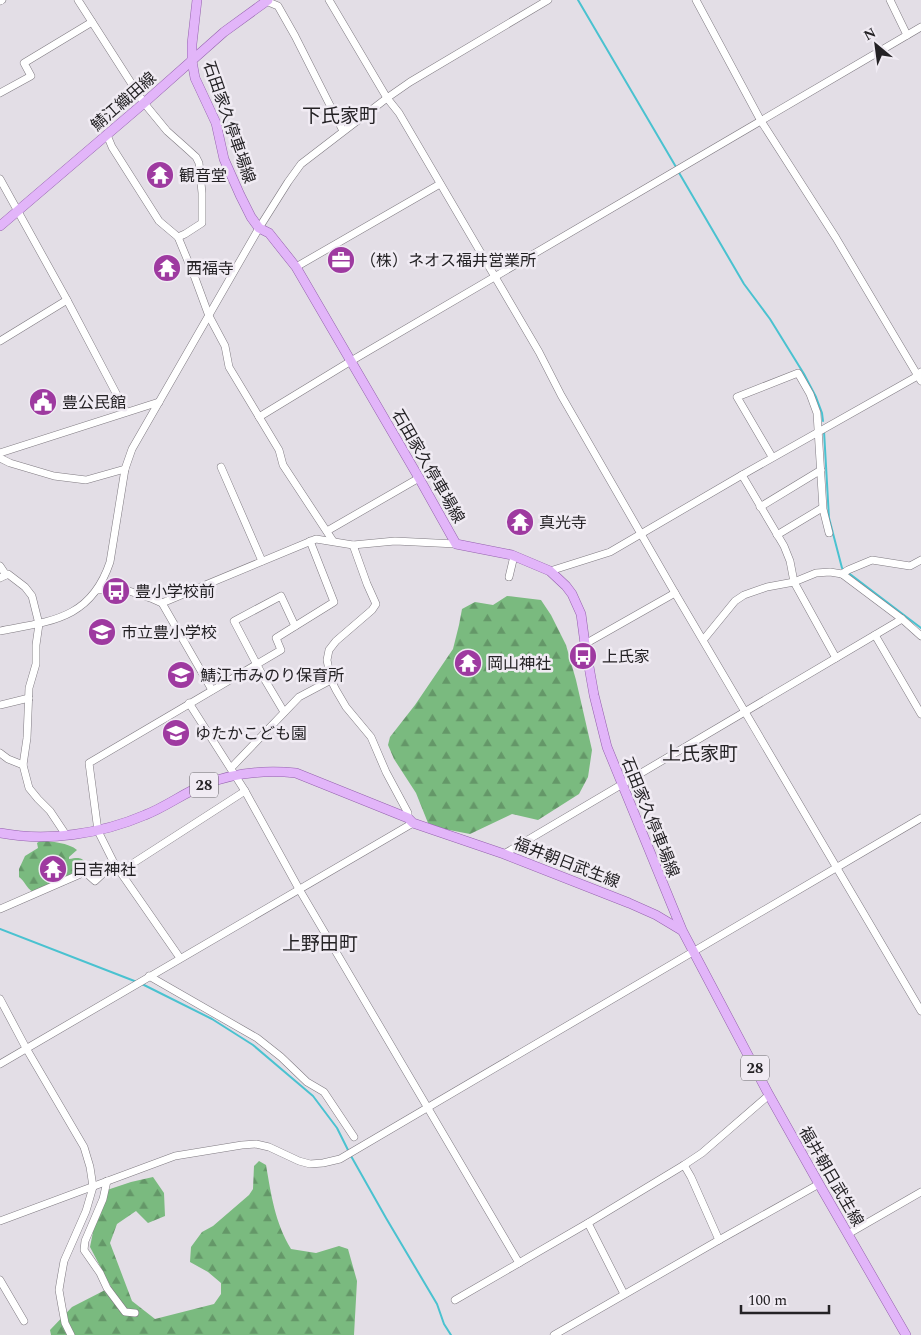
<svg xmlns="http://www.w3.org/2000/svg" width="921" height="1335" font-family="Spectral,'Noto Sans JP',serif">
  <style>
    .forest { fill: url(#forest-firs) }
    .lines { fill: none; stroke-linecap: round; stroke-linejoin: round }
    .stream { stroke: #4ac2d0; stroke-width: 2 }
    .minor-casing { stroke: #7f7a81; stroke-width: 8 }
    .major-casing { stroke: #9361ac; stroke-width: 10 }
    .minor { stroke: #fff; stroke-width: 7 }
    .major { stroke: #e2b5f9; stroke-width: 9 }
    .labels { text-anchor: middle; stroke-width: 5; stroke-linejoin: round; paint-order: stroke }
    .shield { fill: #f0ebf3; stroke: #615e63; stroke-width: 1 }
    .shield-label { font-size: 15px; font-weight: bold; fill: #242225 }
    .street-label { font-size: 16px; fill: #242225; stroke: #f0ebf3 }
    .poi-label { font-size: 16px; fill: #242225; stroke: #f0ebf3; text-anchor: start }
    .quarter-label { font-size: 19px; fill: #242225; stroke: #f0ebf3 }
  </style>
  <defs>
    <pattern id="forest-firs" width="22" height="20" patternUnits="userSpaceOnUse" patternTransform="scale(1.25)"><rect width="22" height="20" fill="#7aba7f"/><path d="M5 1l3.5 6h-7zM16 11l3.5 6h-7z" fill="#649768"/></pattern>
  </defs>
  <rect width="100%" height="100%" fill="#e3dee6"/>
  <!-- forest -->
  <g class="forest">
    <path d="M507 596 541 600 551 615 566 645 576 680 592 750 588 777 579 794 538 820 512 814 470 834 439 828 428 823 416 793 394 759 388 745 390 737 415 705 453 649 459 625 462 609 475 602 493 605Z"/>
    <path d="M40 841C51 841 69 843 77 850L69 857V859C76 858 81 856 86 863L85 866 55 883 33 892C26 888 25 881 19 877V869L25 856 38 848 37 843Z"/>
    <path d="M259 1161 266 1165C271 1194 275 1223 291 1249L316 1253 339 1246 348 1249 357 1281 354 1335H51L50 1330 72 1307 111 1287 90 1247 101 1192 131 1182 153 1177 164 1193 165 1216 148 1223 136 1211 117 1224 110 1243 132 1301 155 1319 214 1304 221 1294V1283L208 1272 190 1262 191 1247 202 1232 213 1226 249 1195 253 1189 254 1166Z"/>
  </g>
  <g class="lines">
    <!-- stream -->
    <g class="stream">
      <path d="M578 0 676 167"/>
      <path d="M678 171 744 284 770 319 804 374 816 397 822 413 823 421"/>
      <path d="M824 431 829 518 842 568 921 628"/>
      <path d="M0 929 137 982"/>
      <path d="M142 984 212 1019 253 1045 313 1096 337 1128 349 1152"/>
      <path d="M351 1156 386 1218 437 1304 444 1324 451 1335"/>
    </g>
    <defs>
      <g id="minor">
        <path d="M78 0 144 103 167 131 185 147 196 157 199 163 202 193V223L185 234 178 237"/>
        <path d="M329 0 387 98 399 113 539 352 561 395 675 593 921 1011"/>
        <path d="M696 0 761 121 836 238 921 381"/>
        <path d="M890 0 907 35"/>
        <path d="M0 1 2 0"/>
        <path d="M266 1 278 6 295 36 343 131"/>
        <path d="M0 93 31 76 24 63 92 22"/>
        <path d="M107 135 112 147 159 221 178 237 195 278 209 316 225 346 229 367 279 450 283 465 333 541"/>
        <path d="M0 179 67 300 126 412"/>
        <path d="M296 267 440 184"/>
        <path d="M0 341 67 300"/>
        <path d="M259 417 351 361 921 27"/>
        <path d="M0 453 159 402"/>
        <path d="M771 455 737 397 798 373 810 394 817 413 823 509 829 533"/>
        <path d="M0 458 10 463 54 476 86 480 125 469"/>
        <path d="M221 467 262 561"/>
        <path d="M742 475 784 546 790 561 794 582 836 658"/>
        <path d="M760 507 821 470"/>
        <path d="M327 531 419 478"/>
        <path d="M777 535 822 508"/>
        <path d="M353 545 367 584 376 604 372 610 336 641 329 650 327 660 331 680 336 690 346 707 371 737 386 772 408 813V818"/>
        <path d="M0 566 6 575"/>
        <path d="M550 571 610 552 742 475 914 378 921 372"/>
        <path d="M842 574 848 570 872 560 910 566 921 560"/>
        <path d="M509 577 514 556"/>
        <path d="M0 578 8 574 25 587 32 596 39 624 36 645V664L29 688 27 738 23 765 29 788 38 799 50 811 66 835"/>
        <path d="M97 590 123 589 153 599 162 603 212 690"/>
        <path d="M162 603 316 539 353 545 395 541 456 544"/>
        <path d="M0 631C52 621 91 619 110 562L125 469 132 449 259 228 288 182 301 164 387 98 410 82 548 0"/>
        <path d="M875 635 921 714"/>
        <path d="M704 639 735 601 744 595 767 587 794 582 816 573 830 572 842 574 902 619 921 636"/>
        <path d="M585 644 675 593"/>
        <path d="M189 703 245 791 299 889 519 1263"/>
        <path d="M0 705 29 698"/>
        <path d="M284 712 265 680 234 621 281 596 295 626"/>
        <path d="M0 753 8 759 23 765"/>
        <path d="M231 768 299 697 331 680"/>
        <path d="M504 854 902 619"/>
        <path d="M121 871 245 791"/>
        <path d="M0 909 85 872 95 881 114 863"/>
        <path d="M180 958 114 863 98 831 89 763 281 650 276 638 334 602 310 541"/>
        <path d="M149 976 257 1038 281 1057 307 1082 324 1092 354 1137"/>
        <path d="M0 999 26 1048 84 1147 90 1167 93 1187 86 1211 64 1261 61 1278 59 1290 62 1307 65 1323 71 1335"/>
        <path d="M0 1064 413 823"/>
        <path d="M684 1165 691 1177 719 1240"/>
        <path d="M107 1181 103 1199 85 1241 84 1250 100 1273 107 1288 125 1312 135 1313"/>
        <path d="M0 1221 175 1156 242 1145 256 1144 269 1147 299 1161 310 1164 323 1163 340 1159 921 818"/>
        <path d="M588 1223 624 1294"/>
        <path d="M848 1234 921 1192"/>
        <path d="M0 1280 24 1321"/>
        <path d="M455 1300 588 1223 684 1165 702 1153 769 1095"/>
        <path d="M554 1335 719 1240 819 1184"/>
      </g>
      <g id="major">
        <path d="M197 0 192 44V61L195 78 216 123 224 159 240 195 251 217 259 228 269 233 296 267 419 478 456 544 512 555 550 571 566 586 572 594 581 614 585 644 594 695 607 747 682 930 769 1095 819 1184 906 1335"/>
        <path d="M0 226 144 103 224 32 268 0"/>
        <path d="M0 833C47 842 101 834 145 815 166 807 185 792 206 784 234 773 266 770 296 773L408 818 413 823 504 854 629 903 656 915 681 930"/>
      </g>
    </defs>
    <!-- minor casing -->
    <use href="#minor" class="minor-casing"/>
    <!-- major casing -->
    <use href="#major" class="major-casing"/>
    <!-- minor -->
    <use href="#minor" class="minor"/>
    <!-- major -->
    <use href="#major" class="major"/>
  </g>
  <!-- icons -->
  <defs>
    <symbol id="temple-disc" viewBox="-11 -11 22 22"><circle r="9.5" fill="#9e3aa0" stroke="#f0ebf3"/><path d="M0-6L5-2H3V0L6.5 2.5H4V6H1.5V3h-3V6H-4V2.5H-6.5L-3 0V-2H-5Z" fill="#fff"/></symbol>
    <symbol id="office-disc" viewBox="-11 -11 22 22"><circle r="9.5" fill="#9e3aa0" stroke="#f0ebf3"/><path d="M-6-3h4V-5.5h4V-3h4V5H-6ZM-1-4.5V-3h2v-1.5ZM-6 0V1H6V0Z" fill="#fff"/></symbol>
    <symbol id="civic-disc" viewBox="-11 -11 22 22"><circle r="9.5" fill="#9e3aa0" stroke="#f0ebf3"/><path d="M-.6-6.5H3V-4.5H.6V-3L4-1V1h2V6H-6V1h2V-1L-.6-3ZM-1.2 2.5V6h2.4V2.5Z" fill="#fff"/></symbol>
    <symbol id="bus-disc" viewBox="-11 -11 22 22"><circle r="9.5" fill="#9e3aa0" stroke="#f0ebf3"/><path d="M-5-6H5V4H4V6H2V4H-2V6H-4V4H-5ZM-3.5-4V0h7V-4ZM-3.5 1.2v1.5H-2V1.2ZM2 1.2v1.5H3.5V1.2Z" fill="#fff"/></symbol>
    <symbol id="school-disc" viewBox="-11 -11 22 22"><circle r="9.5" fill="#9e3aa0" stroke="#f0ebf3"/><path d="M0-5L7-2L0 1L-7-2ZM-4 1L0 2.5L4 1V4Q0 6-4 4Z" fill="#fff"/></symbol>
  </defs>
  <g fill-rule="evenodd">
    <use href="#temple-disc" x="144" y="159" width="32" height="32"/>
    <use href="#office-disc" x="325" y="244" width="32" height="32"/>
    <use href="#temple-disc" x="151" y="252" width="32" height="32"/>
    <use href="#civic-disc" x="27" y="386" width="32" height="32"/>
    <use href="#temple-disc" x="504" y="506" width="32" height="32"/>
    <use href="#bus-disc" x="100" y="575" width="32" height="32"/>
    <use href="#school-disc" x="86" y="616" width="32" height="32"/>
    <use href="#bus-disc" x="567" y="640" width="32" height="32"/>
    <use href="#temple-disc" x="452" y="647" width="32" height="32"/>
    <use href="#school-disc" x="165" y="659" width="32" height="32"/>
    <use href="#school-disc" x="160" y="717" width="32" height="32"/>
    <use href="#temple-disc" x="37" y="853" width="32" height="32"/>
  </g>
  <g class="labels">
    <!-- shield labels -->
    <g class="shield">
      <rect x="190" y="772.5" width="28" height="25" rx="4"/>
      <rect x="741" y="1055.5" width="28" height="25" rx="4"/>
    </g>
    <g class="shield-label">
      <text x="204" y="790">28</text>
      <text x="755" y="1073">28</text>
    </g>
    <!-- street labels -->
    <g class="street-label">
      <text transform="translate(123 101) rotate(-41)" y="6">鯖江織田線</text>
      <text transform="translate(230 122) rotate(71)" y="6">石田家久停車場線</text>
      <text transform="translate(429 466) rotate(60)" y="6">石田家久停車場線</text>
      <text transform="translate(651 817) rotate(68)" y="6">石田家久停車場線</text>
      <text transform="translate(567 862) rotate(21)" y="6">福井朝日武生線</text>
      <text transform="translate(832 1176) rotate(60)" y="6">福井朝日武生線</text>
    </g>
    <!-- poi labels -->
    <g class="poi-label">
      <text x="179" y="181">観音堂</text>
      <text x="360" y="266">（株）ネオス福井営業所</text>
      <text x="186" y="274">西福寺</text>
      <text x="62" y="408">豊公民館</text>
      <text x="539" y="528">真光寺</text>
      <text x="135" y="597">豊小学校前</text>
      <text x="121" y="638">市立豊小学校</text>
      <text x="602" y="662">上氏家</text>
      <text x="487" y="669">岡山神社</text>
      <text x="200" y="681">鯖江市みのり保育所</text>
      <text x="195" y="739">ゆたかこども園</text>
      <text x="72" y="875">日吉神社</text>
    </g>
    <!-- quarter labels -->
    <g class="quarter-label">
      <text x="340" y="122">下氏家町</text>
      <text x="700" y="760">上氏家町</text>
      <text x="320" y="950">上野田町</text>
    </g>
  </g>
  <!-- north arrow -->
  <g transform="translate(876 45) rotate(331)" stroke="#f0ebf3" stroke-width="4" paint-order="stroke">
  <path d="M0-4L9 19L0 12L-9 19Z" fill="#242225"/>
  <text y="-8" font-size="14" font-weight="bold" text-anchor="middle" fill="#242225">N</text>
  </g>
  <!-- scale -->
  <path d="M741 1305v8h88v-8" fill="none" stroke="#242225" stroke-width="2.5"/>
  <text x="748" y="1305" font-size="15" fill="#242225" stroke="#f0ebf3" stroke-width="4" paint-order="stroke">100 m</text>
</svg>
